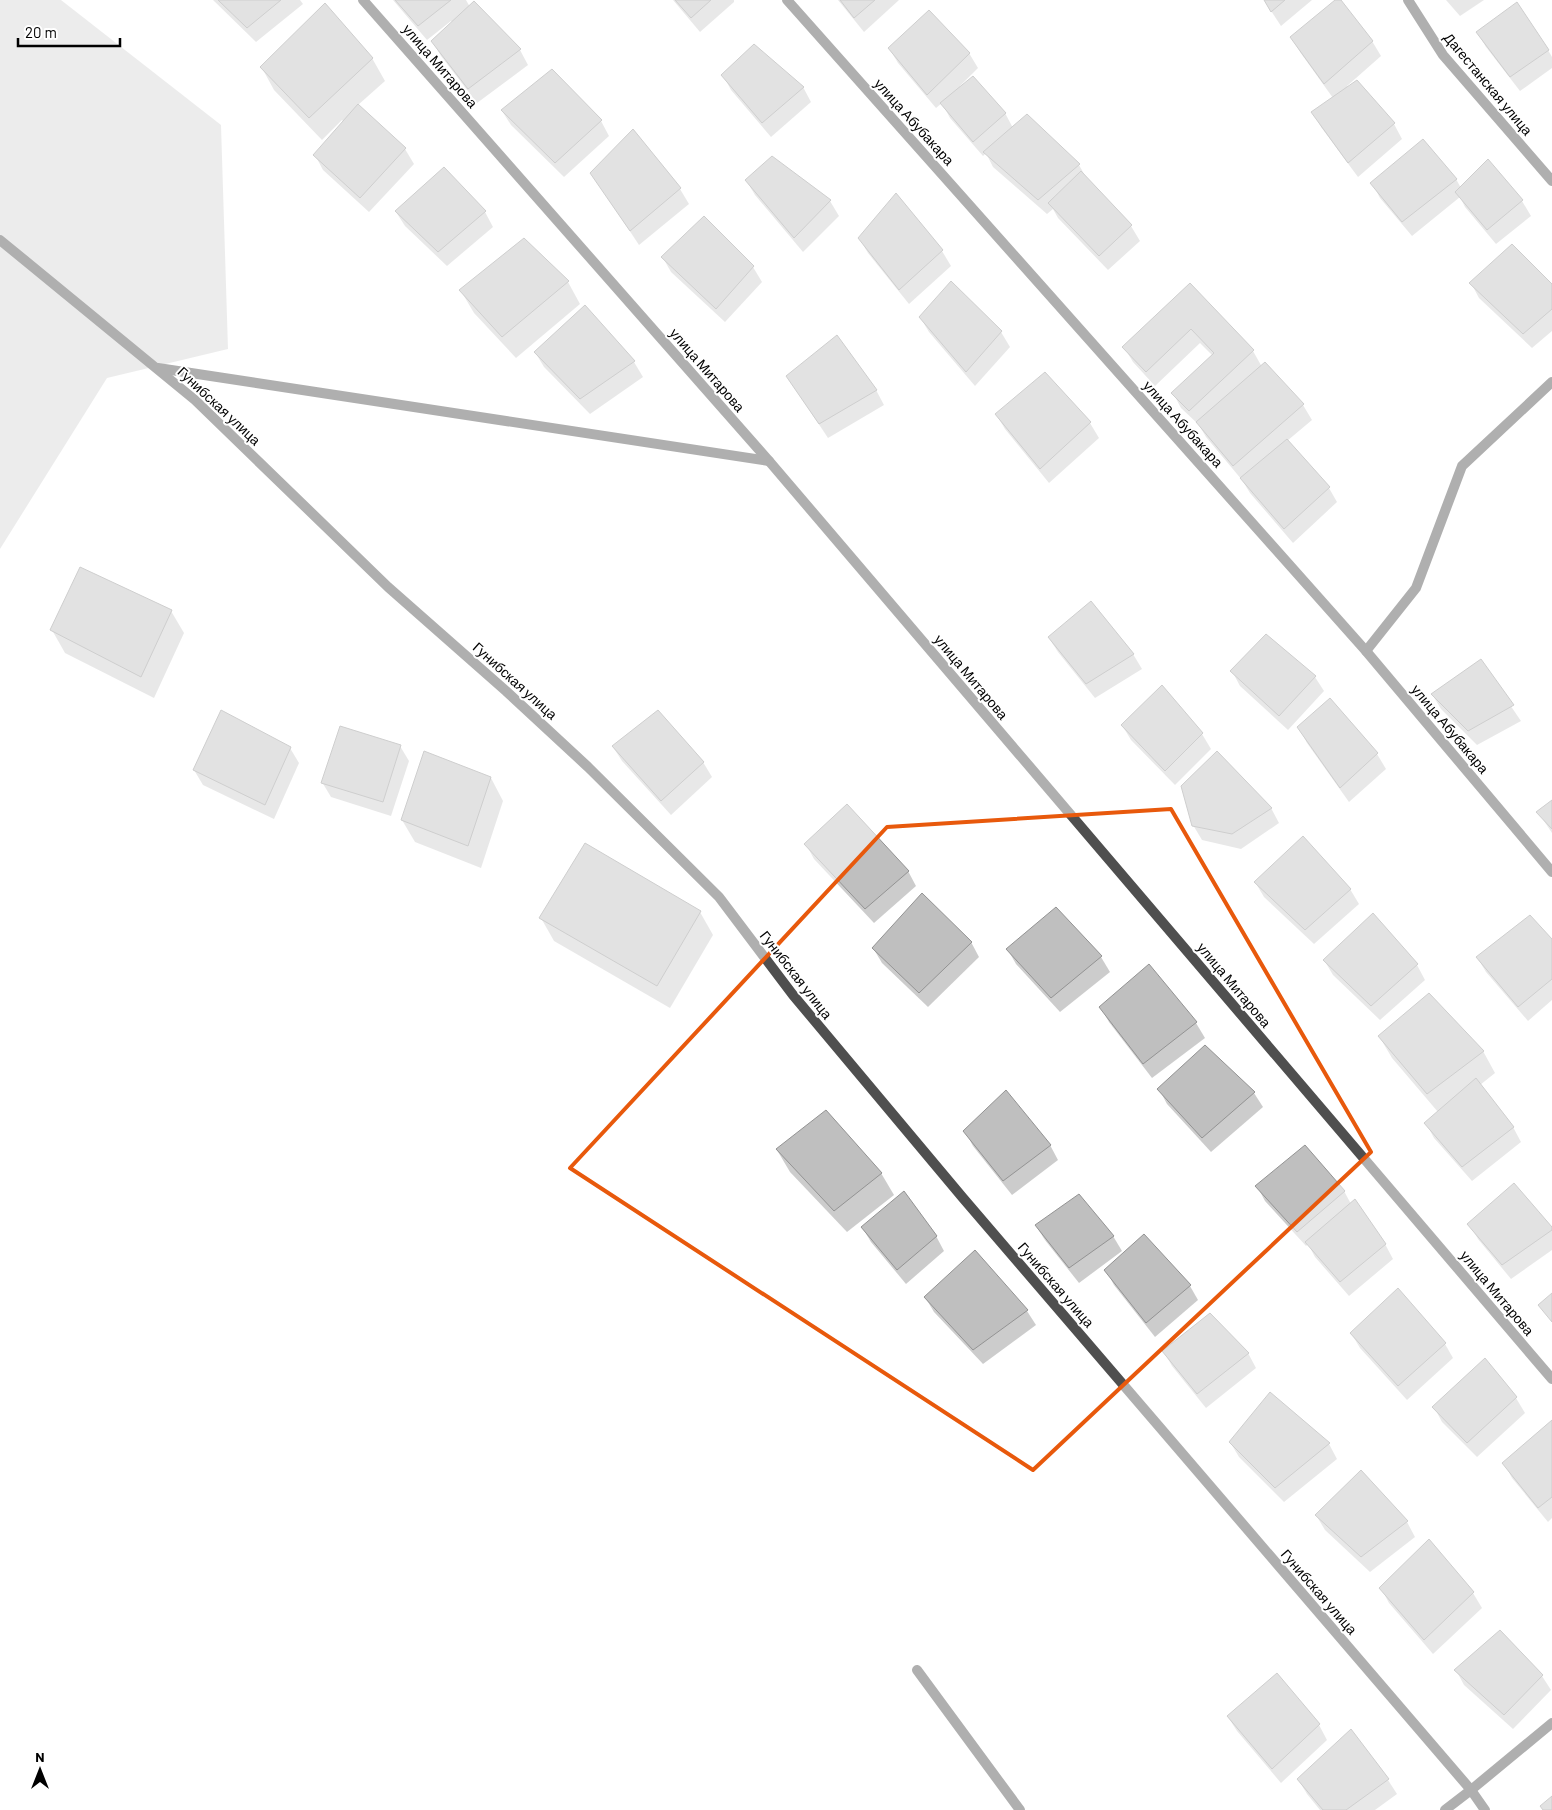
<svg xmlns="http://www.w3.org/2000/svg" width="1552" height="1810" font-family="Barlow,sans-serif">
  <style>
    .green { fill: #d6d6d6 }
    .shadow { fill: #0003 }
    .building { fill: #bfbfbf; stroke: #939393 }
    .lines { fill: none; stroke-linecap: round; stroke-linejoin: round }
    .lane { stroke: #4f4f4f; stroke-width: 10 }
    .street { stroke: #4f4f4f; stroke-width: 10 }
    .marked { fill: none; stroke: #e8590c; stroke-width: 4; stroke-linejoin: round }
    .labels { text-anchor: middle; stroke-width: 4; stroke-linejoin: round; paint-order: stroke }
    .street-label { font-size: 14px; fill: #000; stroke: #fff }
  </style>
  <rect width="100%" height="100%" fill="#fff"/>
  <!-- green -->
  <path class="green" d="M0 0H61L221 125 228 349 107 378 0 549Z"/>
  <!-- shadow -->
  <g class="shadow">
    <path d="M213 0H300L303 4 256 42Z"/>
    <path d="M393 0H466L470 7 520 50 528 65 477 103 441 56 432 41 453 23 451 21 427 40Z"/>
    <path d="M673 0H734V2L700 32Z"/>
    <path d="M838 0H899L864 32Z"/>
    <path d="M1264 0H1312L1281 26Z"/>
    <path d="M1337 0H1339L1372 41 1381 56 1347 86 1348 88 1357 81 1394 124 1402 139 1358 177 1321 127 1313 112 1333 98 1300 52 1291 37Z"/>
    <path d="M1446 0H1484L1460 16Z"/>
    <path d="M1477 32 1548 50 1552 57V68L1520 91 1486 47Z"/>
    <path d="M889 48 969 53 978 68 960 86 961 87 1005 113 1013 128 1027 116 1079 165 1087 179 1131 226 1140 241 1108 270 1058 218 1053 209 1047 214 993 167 986 153 983 156 950 118 942 103 936 108 898 63Z"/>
    <path d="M372 58 385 81 358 105 405 149 414 164 369 212 323 170 315 155 344 122 342 120 322 140 274 90 262 68Z"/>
    <path d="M723 75 803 87 811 102 771 137 731 90Z"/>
    <path d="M502 111 601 121 609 136 564 177 511 125Z"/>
    <path d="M633 130 680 189 689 204 639 245 592 174Z"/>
    <path d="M1488 161 1522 201 1531 216 1496 244 1465 207 1460 197 1412 236 1380 198 1372 183 1456 179 1461 188Z"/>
    <path d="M444 168 485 212 493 227 447 266 405 226 396 212Z"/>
    <path d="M746 180 830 201 839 216 803 252 755 195Z"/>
    <path d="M896 195 942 251 951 266 909 304 868 253 859 238Z"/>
    <path d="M663 258 753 267 762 282 725 322 671 272Z"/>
    <path d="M568 282 580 304 516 358 474 313 461 291Z"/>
    <path d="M951 283 1001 332 1010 347 975 386 929 332 920 317Z"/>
    <path d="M1471 283 1552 285V331L1532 348 1479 298Z"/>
    <path d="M1190 285 1253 351 1262 367 1265 364 1303 405 1312 420 1287 441 1329 488 1337 502 1293 543 1250 493 1242 480 1206 437 1199 425 1181 408 1173 393 1213 356 1200 343 1155 386 1133 362 1124 347Z"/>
    <path d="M585 307 634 362 643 377 590 414 544 367 535 352Z"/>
    <path d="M1045 374 1090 423 1099 438 1049 483 1005 429 996 414Z"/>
    <path d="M787 376 876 390 884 405 828 438Z"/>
    <path d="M171 611 184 633 154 698 65 653 52 630Z"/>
    <path d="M1049 638 1133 654 1142 669 1095 698 1058 652Z"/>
    <path d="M1480 661 1521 721 1477 745 1441 709 1432 694Z"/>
    <path d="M1232 671 1315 677 1324 691 1288 730 1240 686Z"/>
    <path d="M1162 687 1202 734 1211 749 1175 785 1131 740 1122 725Z"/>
    <path d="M1299 728 1377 754 1386 769 1349 802 1307 743Z"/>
    <path d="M400 746 409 761 391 816 331 797 322 782Z"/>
    <path d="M613 747 703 762 712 777 671 815 622 761Z"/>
    <path d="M290 748 299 763 274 819 203 785 194 770Z"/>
    <path d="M425 752 491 778 503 801 481 868 415 842 402 820Z"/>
    <path d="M1552 802V833L1538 812Z"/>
    <path d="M1271 808 1279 823 1241 849 1202 840 1193 825Z"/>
    <path d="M806 844 908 871 916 886 874 923 814 859Z"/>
    <path d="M1255 882 1350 889 1359 904 1314 944 1264 897Z"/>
    <path d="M1056 909 1101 957 1110 972 1060 1012 1016 964 1008 950Z"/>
    <path d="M700 912 713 935 670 1008 554 941 541 918Z"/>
    <path d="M1552 941V1000L1528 1021 1486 972 1477 957Z"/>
    <path d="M971 942 979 957 928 1007 882 963 873 948Z"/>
    <path d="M1324 960 1417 965 1425 980 1380 1020 1333 975Z"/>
    <path d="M1149 966 1196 1023 1205 1038 1152 1078 1109 1022 1101 1008Z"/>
    <path d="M1379 1036 1483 1051 1495 1073 1480 1085 1513 1127 1521 1142 1472 1181 1434 1138 1426 1123 1438 1112 1392 1058Z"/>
    <path d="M1205 1047 1254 1093 1263 1107 1211 1152 1167 1104 1159 1089Z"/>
    <path d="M965 1131 1050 1145 1058 1160 1012 1195 973 1146Z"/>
    <path d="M777 1150 881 1173 894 1195 847 1232 790 1172Z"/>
    <path d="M1257 1186 1344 1191 1351 1204 1385 1244 1393 1259 1349 1296 1315 1257 1308 1244 1306 1246 1265 1201Z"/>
    <path d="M1469 1224 1552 1229V1250L1511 1279 1478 1239Z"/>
    <path d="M1036 1226 1113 1236 1122 1251 1079 1283 1045 1240Z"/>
    <path d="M862 1227 936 1236 944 1251 906 1284 871 1242Z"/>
    <path d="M975 1252 1027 1311 1036 1325 983 1364 934 1312 925 1297Z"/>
    <path d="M1106 1270 1190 1286 1198 1300 1155 1337 1114 1285Z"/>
    <path d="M1351 1333 1445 1344 1453 1358 1407 1400 1360 1348Z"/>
    <path d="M1164 1352 1248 1353 1256 1368 1206 1408 1172 1366Z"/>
    <path d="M1485 1359 1516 1398 1525 1413 1477 1457 1442 1422 1434 1407Z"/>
    <path d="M1270 1394 1329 1444 1337 1459 1284 1502 1239 1457 1230 1442Z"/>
    <path d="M1552 1422V1518L1548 1522 1512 1478 1504 1463Z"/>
    <path d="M1316 1515 1407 1522 1415 1537 1370 1572 1325 1530Z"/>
    <path d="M1381 1588 1473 1593 1482 1608 1433 1654 1389 1603Z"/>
    <path d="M1500 1632 1542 1676 1551 1690 1513 1729 1464 1685 1456 1670Z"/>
    <path d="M1228 1717 1319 1725 1327 1740 1281 1783 1237 1731Z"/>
    <path d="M1351 1731 1388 1780 1397 1794 1375 1810H1320L1307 1794 1298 1779Z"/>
  </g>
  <!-- building -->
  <g class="building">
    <path d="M218 0H281L247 28Z"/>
    <path d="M395 0H451L418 26Z"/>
    <path d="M675 0H711L691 18Z"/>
    <path d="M840 0H875L854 18Z"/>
    <path d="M1264 0H1285L1271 12Z"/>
    <path d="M1335 0H1341L1373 41 1324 84 1290 37Z"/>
    <path d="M474 1 521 49 468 89 431 41Z"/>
    <path d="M1517 2 1549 50 1510 77 1476 32Z"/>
    <path d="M325 3 373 58 309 118 260 67Z"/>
    <path d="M929 10 970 53 927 95 888 48Z"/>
    <path d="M754 44 804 87 762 123 721 75Z"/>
    <path d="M552 69 602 120 555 163 501 110Z"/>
    <path d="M973 76 1006 113 973 142 940 103Z"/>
    <path d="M1357 80 1395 123 1348 163 1311 112Z"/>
    <path d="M358 104 406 148 360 198 313 155Z"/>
    <path d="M1027 114 1080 164 1038 200 983 152Z"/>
    <path d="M633 129 681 188 630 231 590 173Z"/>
    <path d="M1423 139 1457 179 1402 222 1370 183Z"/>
    <path d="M772 156 831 200 794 238 745 180Z"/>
    <path d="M1488 159 1523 200 1487 230 1455 192Z"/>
    <path d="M444 167 486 211 438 252 395 211Z"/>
    <path d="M1081 171 1132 225 1099 256 1048 203Z"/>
    <path d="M896 193 943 250 899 290 858 238Z"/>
    <path d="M704 216 754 266 716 309 661 257Z"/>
    <path d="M524 238 569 281 502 337 459 290Z"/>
    <path d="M1512 244 1552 284V309L1523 334 1469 283Z"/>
    <path d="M951 281 1002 331 966 372 919 317Z"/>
    <path d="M1190 283 1254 350 1189 411 1171 393 1214 353 1191 329 1146 372 1122 347Z"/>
    <path d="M585 305 635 361 580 399 534 352Z"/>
    <path d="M837 335 877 390 819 424 786 376Z"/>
    <path d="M1265 362 1304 404 1233 466 1196 422Z"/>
    <path d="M1045 372 1091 422 1040 469 995 414Z"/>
    <path d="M1287 439 1330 487 1284 529 1240 478Z"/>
    <path d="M80 567 172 610 141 677 50 630Z"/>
    <path d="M1091 601 1134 654 1086 684 1048 637Z"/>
    <path d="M1266 634 1316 676 1279 716 1230 671Z"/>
    <path d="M1481 659 1514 705 1468 731 1431 694Z"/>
    <path d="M1162 685 1203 733 1165 771 1121 725Z"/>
    <path d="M1330 698 1378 753 1340 788 1297 727Z"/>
    <path d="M221 710 291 747 265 805 193 770Z"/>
    <path d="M658 710 704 762 661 801 612 746Z"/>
    <path d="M340 726 401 745 383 802 321 783Z"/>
    <path d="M424 751 491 777 468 846 401 820Z"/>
    <path d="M1217 751 1272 808 1232 834 1192 826 1181 786Z"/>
    <path d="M1552 800V829L1536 812Z"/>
    <path d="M847 804 909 871 865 909 804 844Z"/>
    <path d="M1303 836 1351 889 1305 930 1254 882Z"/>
    <path d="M585 843 701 911 657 986 539 918Z"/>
    <path d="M922 893 972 942 919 993 872 948Z"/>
    <path d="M1056 907 1102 956 1051 998 1006 949Z"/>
    <path d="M1373 913 1418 964 1371 1006 1323 960Z"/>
    <path d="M1530 915 1552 939V979L1518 1007 1476 957Z"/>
    <path d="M1149 964 1197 1022 1143 1064 1099 1007Z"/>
    <path d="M1429 993 1484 1051 1427 1094 1378 1036Z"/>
    <path d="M1205 1045 1255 1092 1202 1138 1157 1089Z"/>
    <path d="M1476 1078 1514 1127 1462 1167 1424 1123Z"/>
    <path d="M1006 1090 1051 1145 1003 1181 963 1131Z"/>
    <path d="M826 1110 882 1173 834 1211 776 1149Z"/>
    <path d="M1305 1145 1345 1191 1297 1232 1255 1186Z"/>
    <path d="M1514 1183 1552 1227V1230L1502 1265 1467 1224Z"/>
    <path d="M904 1191 937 1236 897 1270 861 1227Z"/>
    <path d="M1079 1194 1114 1236 1069 1268 1035 1225Z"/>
    <path d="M1355 1199 1386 1244 1340 1282 1305 1242Z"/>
    <path d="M1144 1234 1191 1285 1146 1323 1104 1270Z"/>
    <path d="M975 1250 1028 1310 973 1350 924 1297Z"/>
    <path d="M1398 1288 1446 1343 1398 1386 1350 1333Z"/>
    <path d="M1552 1293V1322L1538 1305Z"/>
    <path d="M1210 1313 1249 1353 1197 1394 1162 1351Z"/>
    <path d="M1485 1358 1517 1397 1467 1443 1432 1407Z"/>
    <path d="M1270 1392 1330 1443 1275 1488 1229 1442Z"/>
    <path d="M1552 1420V1497L1538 1508 1502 1463Z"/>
    <path d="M1361 1470 1408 1521 1361 1557 1315 1515Z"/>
    <path d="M1429 1539 1474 1592 1424 1640 1379 1588Z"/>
    <path d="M1500 1630 1543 1675 1504 1715 1454 1670Z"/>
    <path d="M1277 1673 1320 1724 1272 1769 1227 1716Z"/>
    <path d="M1351 1729 1389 1779 1346 1810H1323L1297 1779Z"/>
    <path d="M1552 1796V1810H1543L1540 1806Z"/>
  </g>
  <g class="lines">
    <!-- lane -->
    <g class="lane">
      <path d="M1366 651 1416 588 1462 466 1552 382"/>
      <path d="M917 1670 1020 1810"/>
      <path d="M1445 1810 1471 1790"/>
    </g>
    <!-- street -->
    <g class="street">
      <path d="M363 0 769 461 1552 1379"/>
      <path d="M787 0 1366 651 1552 872"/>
      <path d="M1408 0 1443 55 1552 181"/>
      <path d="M0 240 195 400 388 587 506 691 588 767 719 897 793 995 963 1198 1471 1790 1485 1810"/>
      <path d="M158 368 769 461"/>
      <path d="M1471 1790 1552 1723"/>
    </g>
  </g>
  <!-- marked area -->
  <path d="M0 0H1552V1810H0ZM1171 809 1371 1152 1033 1470 570 1168 887 827Z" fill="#fff" fill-opacity=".55" fill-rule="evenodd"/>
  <path class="marked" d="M1171 809 1371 1152 1033 1470 570 1168 887 827Z"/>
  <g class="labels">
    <!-- street labels -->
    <g class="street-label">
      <text transform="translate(440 66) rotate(49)" y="5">улица Митарова</text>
      <text transform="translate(1488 84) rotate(50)" y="5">Дагестанская улица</text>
      <text transform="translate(914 122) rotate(48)" y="5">улица Абубакара</text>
      <text transform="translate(707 370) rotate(49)" y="5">улица Митарова</text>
      <text transform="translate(219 406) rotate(43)" y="5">Гунибская улица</text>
      <text transform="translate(1183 424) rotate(48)" y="5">улица Абубакара</text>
      <text transform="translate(971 677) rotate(50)" y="5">улица Митарова</text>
      <text transform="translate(515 681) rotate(42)" y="5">Гунибская улица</text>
      <text transform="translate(1450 729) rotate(50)" y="5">улица Абубакара</text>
      <text transform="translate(796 975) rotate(52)" y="5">Гунибская улица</text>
      <text transform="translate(1234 985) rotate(50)" y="5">улица Митарова</text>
      <text transform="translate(1056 1285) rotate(49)" y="5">Гунибская улица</text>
      <text transform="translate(1497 1293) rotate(50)" y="5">улица Митарова</text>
      <text transform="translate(1319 1592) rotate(49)" y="5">Гунибская улица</text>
    </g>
  </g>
  <!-- north arrow -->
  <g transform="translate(40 1770)" stroke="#ffffff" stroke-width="4" paint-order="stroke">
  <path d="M0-4L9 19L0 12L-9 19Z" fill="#000000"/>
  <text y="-8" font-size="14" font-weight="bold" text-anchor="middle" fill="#000000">N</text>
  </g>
  <!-- scale -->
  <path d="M18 38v8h102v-8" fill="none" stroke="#000000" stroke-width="2.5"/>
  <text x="25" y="38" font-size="15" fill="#000000" stroke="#ffffff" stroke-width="4" paint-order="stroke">20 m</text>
</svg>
